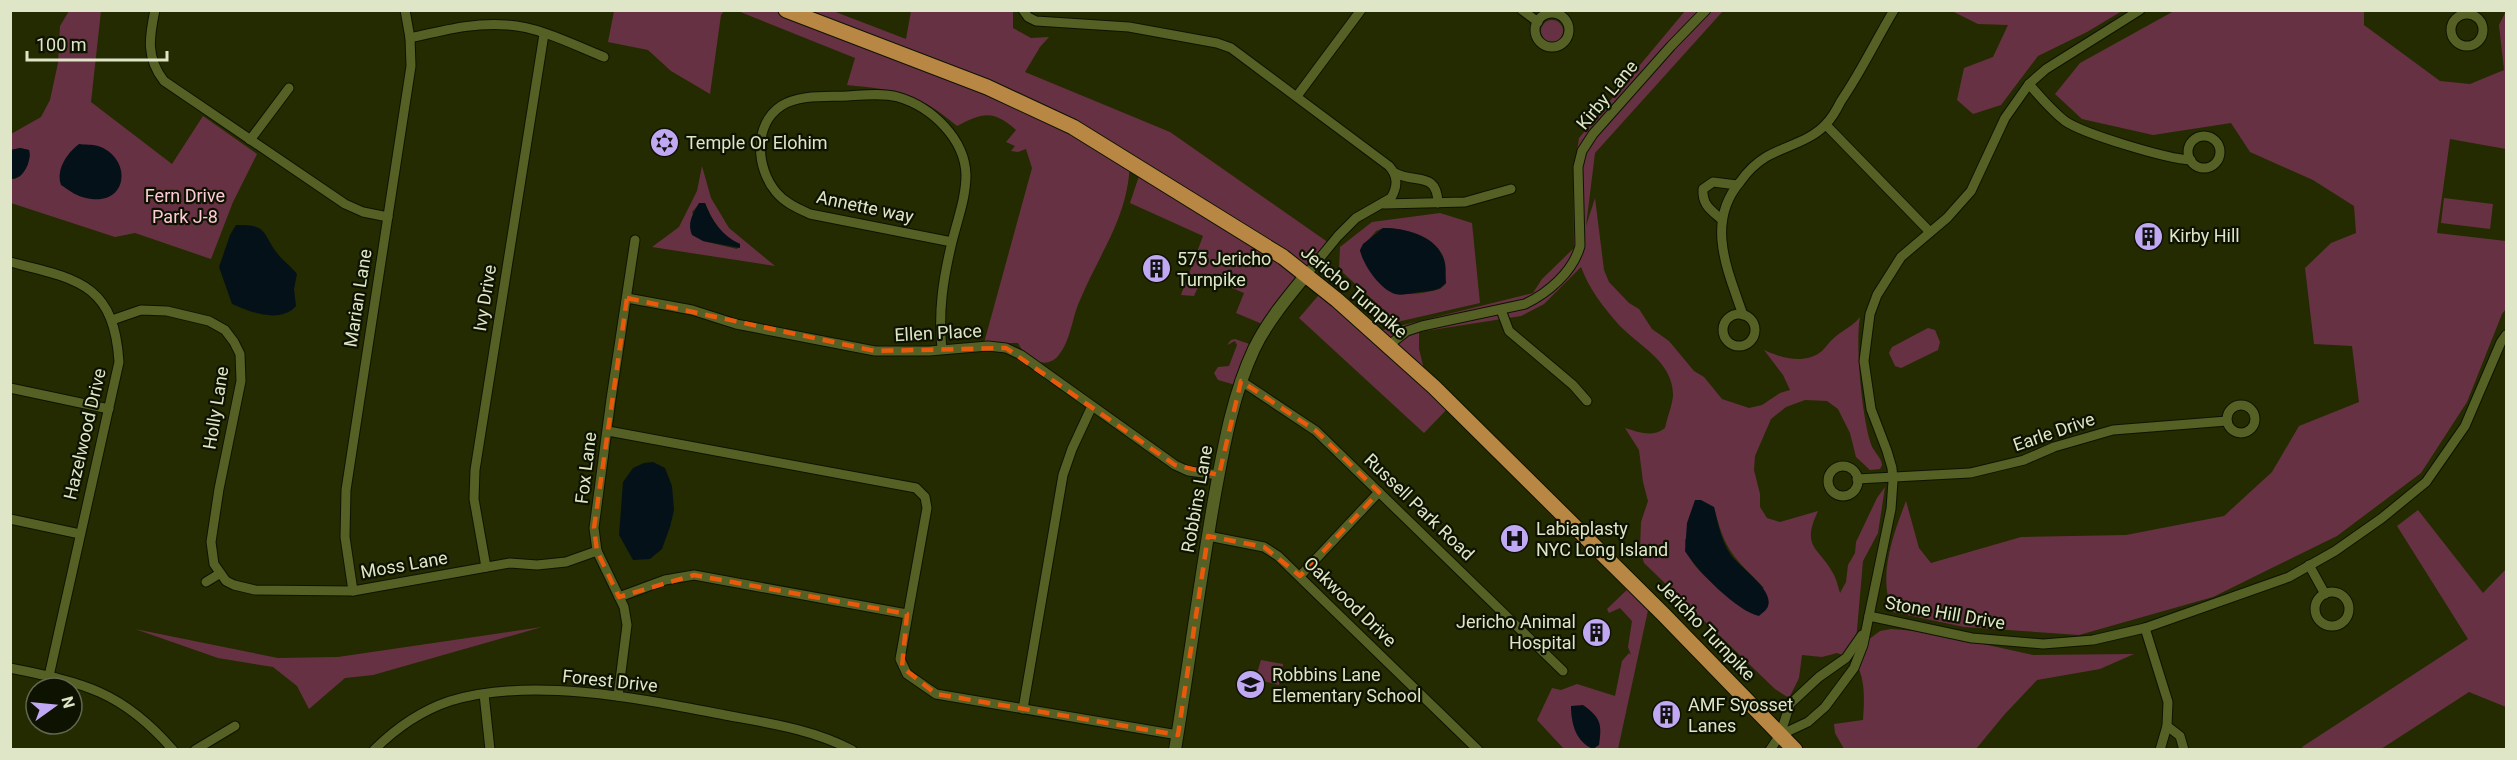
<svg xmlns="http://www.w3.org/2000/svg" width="2517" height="760" font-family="Roboto,sans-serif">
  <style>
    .green { fill: #673144; fill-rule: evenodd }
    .water { fill: #051119 }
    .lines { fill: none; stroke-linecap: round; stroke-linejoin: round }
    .minor-casing { stroke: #0e1300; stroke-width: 11 }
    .tertiary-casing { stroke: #0e1300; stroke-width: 14 }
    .primary-casing { stroke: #0e1300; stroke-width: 17 }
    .minor { stroke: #556024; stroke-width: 9 }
    .tertiary { stroke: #556024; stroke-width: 12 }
    .primary { stroke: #b78743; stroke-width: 15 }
    .marked { fill: none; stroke: #e8590c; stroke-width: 4.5; stroke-dasharray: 12 8; stroke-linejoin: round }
    .labels { text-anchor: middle; stroke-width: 4.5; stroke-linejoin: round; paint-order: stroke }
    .street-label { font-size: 18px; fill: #dee6c7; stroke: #0e1200 }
    .poi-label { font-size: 18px; fill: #dee6c7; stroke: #0e1200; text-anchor: start }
    .park-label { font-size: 18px; fill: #fec9d9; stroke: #0e1200 }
  </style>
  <rect width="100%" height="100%" fill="#242b00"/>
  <!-- green -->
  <g class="green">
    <path d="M69 11H101L91 102 172 164 203 116 257 154 233 202 211 259 135 233 115 237 11 203V179C24 179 26 167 30 156L29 150 20 148 11 150V134L41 117 50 100 58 63 60 26Z"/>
    <path d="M614 11H724L721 15 710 94 671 71 648 50 608 42Z"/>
    <path d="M738 11H833L906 39 911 11H1013V28L1031 38 1049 37 1040 47 1025 72 1170 132 1329 243 1267 326 1236 313 1244 293 1203 276 1194 296 1181 295 1203 236 1130 203 1142 167 1130 162C1128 218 1101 250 1080 300 1072 317 1071 341 1058 356 1045 371 1025 358 1018 343H984L1032 168 1026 149 1018 152 1011 151 1015 146 1006 142 1016 130C993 109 982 113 957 126 917 92 897 90 847 85L855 58Z"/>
    <path d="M1685 11H1723L1595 153 1586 226 1595 198 1604 270 1609 282 1629 303 1639 309 1652 329 1669 341 1694 371 1704 377 1722 399 1749 408 1762 405 1780 393 1790 390 1783 375 1764 350C1781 358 1805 365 1822 351 1826 347 1830 341 1835 337 1843 330 1853 326 1860 317 1855 345 1862 414 1870 441 1872 451 1881 456 1882 465L1880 469 1870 470 1856 457 1850 433 1838 409 1827 401 1805 400 1786 407 1771 419 1755 456 1754 470 1760 494V507L1767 518 1780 522 1818 511C1800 549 1820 547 1834 575 1837 581 1838 587 1840 593L1846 582 1848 565 1855 553 1856 542 1877 498 1885 487 1878 533 1863 561 1856 641 1868 640 1880 631 1891 629 1929 632 2033 655 2134 654 2100 669 2037 680 2004 715 1976 749H1844L1835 733 1834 724 1863 720C1864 703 1867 671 1851 659 1847 656 1842 655 1837 653L1822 657 1802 655 1799 678 1789 698 1775 689 1644 563 1640 550 1641 522 1648 501 1643 482 1639 450 1625 428C1638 432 1653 438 1665 428 1667 418 1672 406 1673 396 1674 362 1639 346 1619 325 1604 308 1589 289 1581 267L1544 304 1521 316 1419 332V349L1425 373 1379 331 1533 293 1542 279 1574 248 1573 178 1579 138ZM1714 507C1725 552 1733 556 1764 588L1726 594C1709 580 1686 564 1685 540Z"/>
    <path d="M1952 11H2122L2087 32 2038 56 2001 105 1973 114 1957 100 1964 68 1993 57 2008 25 1978 24Z"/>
    <path d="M2174 11H2364V25L2440 81 2470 84 2504 70 2499 25 2506 11V149L2450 139 2437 233 2506 241V309L2502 314 2467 402 2421 473 2337 536 2213 597 2079 635 1964 627 1893 612C1877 577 1893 535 1906 501L1919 548 1931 563 2021 537 2126 535 2224 516 2272 472 2299 426 2359 402 2352 346 2314 344 2305 268 2331 243 2356 233 2354 206 2313 180 2250 152 2231 123 2153 135 2082 119 2055 94 2080 63Z"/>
    <circle cx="1552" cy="31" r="11"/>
    <path d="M702 166 711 198 729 228 775 266 652 247 679 227 697 191ZM705 203C712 221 722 236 740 244L737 249 703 241 692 212 699 204Z"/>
    <path d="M2444 198 2493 204 2490 229 2441 223Z"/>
    <path d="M1440 213 1472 223 1480 303 1397 322 1339 269 1340 247 1372 222ZM1383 228C1406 228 1440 237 1445 263 1446 269 1445 276 1446 283L1440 289C1411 297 1389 298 1371 271 1366 264 1362 258 1360 250L1376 231Z"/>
    <path d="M1324 289 1451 405 1424 433 1299 318Z"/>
    <path d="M1928 328 1935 330 1940 342 1938 350 1901 368 1895 366 1889 353 1892 347Z"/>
    <path d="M1235 339 1255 346 1239 386 1218 380 1214 373 1218 367 1229 366 1237 345 1235 341 1227 345 1231 340Z"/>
    <path d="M2418 510 2483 593 2506 569V707L2469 692 2381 749H2304L2302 747 2468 639 2397 526Z"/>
    <path d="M1633 584 1650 601 1618 749H1564L1537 720 1552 688 1561 690 1577 684 1615 696 1622 661 1629 653 1631 655 1628 647 1632 621 1620 608 1609 613 1607 609Z"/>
    <path d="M542 627 373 675 345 678 309 709 297 686 273 667 218 658 135 629 278 658 338 657Z"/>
    <path d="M1261 660 1283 664 1279 685 1255 679Z"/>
  </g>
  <!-- water -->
  <g class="water">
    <path d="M79 144C85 145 92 144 98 146 134 158 129 211 82 197 75 195 67 189 61 185 56 170 66 154 79 144Z"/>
    <path d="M20 148 29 150C32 162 23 179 11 179V150Z"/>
    <path d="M699 203H705C712 221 722 236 740 244V248L703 241 692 235C687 222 693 214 699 203Z"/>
    <path d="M236 225C268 224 262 233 277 253 283 261 291 266 297 274L294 289 296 306C280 324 250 312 232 304L219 267 230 235Z"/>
    <path d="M1383 228C1406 228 1440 236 1445 264 1446 270 1445 276 1446 283 1439 291 1430 291 1420 292 1412 293 1403 296 1395 294 1380 289 1363 265 1360 250L1363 244Z"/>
    <path d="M653 462 665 468 672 486 674 510 670 527 662 549 650 559 633 560 619 535 623 482 633 468 644 463Z"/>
    <path d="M1695 500H1701L1714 507C1718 523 1721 541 1731 555 1739 567 1774 589 1768 606 1767 610 1762 613 1759 616 1738 612 1696 570 1685 551L1687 523Z"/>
    <path d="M1583 705C1601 718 1602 724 1599 745L1593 749C1576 742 1571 724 1571 706Z"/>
  </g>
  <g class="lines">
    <defs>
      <g id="minor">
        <path d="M155 10C149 38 146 58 164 81L345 204 363 212 388 217"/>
        <path d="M1023 10 1028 17 1036 21 1129 27 1217 43 1231 48 1389 166C1398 176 1398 186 1391 198L1356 218 1338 236 1306 275"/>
        <path d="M1522 10 1538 22"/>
        <circle cx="1552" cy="30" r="17"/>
        <circle cx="2467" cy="30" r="16"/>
        <path d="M410 38C442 31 474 22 507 25 540 27 574 45 604 57"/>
        <path d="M2029 84C2040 97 2051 110 2065 121 2084 134 2167 159 2191 160"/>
        <path d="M1297 96 1361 10"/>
        <path d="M1826 125 1930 232"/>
        <circle cx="2204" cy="152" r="16"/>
        <path d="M250 140 289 88"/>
        <path d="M1395 173C1416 184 1437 171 1438 203"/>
        <path d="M1384 204 1465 202 1511 189"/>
        <path d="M1721 219C1711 210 1702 205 1703 189L1713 182 1737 185"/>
        <path d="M10 262C77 279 114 283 119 362L49 676"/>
        <path d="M627 298 692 310 736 324 875 351H929L988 346 1006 348 1021 355 1175 465 1188 471 1219 475"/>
        <path d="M1501 310 1509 331 1573 385 1587 401"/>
        <circle cx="1739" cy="330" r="16"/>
        <path d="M1743 315C1728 271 1705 223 1740 182 1747 172 1756 163 1766 157 1785 146 1811 141 1826 124 1832 118 1837 109 1841 101 1861 72 1876 40 1894 10"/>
        <path d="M112 320 141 310 167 311 209 321 225 330 234 342 240 354 241 381 219 489 211 542 214 564 226 581 234 585 255 590 353 591 510 563 537 565 566 562 597 551"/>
        <path d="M1389 345 1407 331 1422 326 1525 304C1548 293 1573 272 1580 246L1578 167 1582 151 1593 134 1671 46 1706 10"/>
        <path d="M942 349C938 312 943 279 952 242L810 214C797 208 785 203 776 192 756 168 753 125 781 106 799 94 828 97 848 96 864 95 883 93 898 97 932 107 965 139 966 175 966 198 957 221 952 242"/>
        <path d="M1241 381 1316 431 1563 671"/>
        <path d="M10 388 109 409"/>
        <circle cx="2241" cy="419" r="14"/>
        <path d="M608 431 916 488 925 497 927 508 900 659 907 674 936 694 1178 735"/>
        <circle cx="1843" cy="481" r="15"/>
        <path d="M1857 479 1970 473 2024 460 2054 447 2113 430 2227 421"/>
        <path d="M10 519 80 534"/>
        <path d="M1208 536 1264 547 1278 556 1478 750"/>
        <path d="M2309 565 2325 594"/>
        <path d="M486 567 474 499 475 470 544 34"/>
        <path d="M1300 576 1379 492"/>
        <path d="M206 582 219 574"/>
        <path d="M353 591 345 537 346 490 411 66 410 38 405 10"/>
        <circle cx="2332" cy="609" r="17"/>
        <path d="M619 597 665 580 694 575 907 614"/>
        <path d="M1869 616 1972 638 2043 644 2093 640 2145 628 2289 577 2335 551 2382 518 2426 482 2465 426 2501 342 2506 335"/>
        <path d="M2145 628 2168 702 2167 726 2160 750"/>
        <path d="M10 668C84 683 122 691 173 750"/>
        <path d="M484 694 490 750"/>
        <path d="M618 696 627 625 624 607 597 551 594 528 611 399 635 240"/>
        <path d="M1023 709 1063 475 1072 449 1092 406"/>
        <path d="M2167 726 2180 736 2184 750"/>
        <path d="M1780 735 1808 722 1825 707 1854 668 1863 645 1891 509 1893 481 1892 468 1887 451 1871 409 1864 361 1870 314 1877 295 1901 257 1947 218 1971 191 2005 118 2029 84 2046 69 2140 10"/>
        <path d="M195 750 235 726"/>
        <path d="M374 750C396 728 420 711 450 701 532 676 643 699 725 715 768 723 812 729 852 750"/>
        <path d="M1770 750 1780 735 1790 704 1819 677 1846 658 1862 635"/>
      </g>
      <path id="tertiary" d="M1175 750C1189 664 1200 579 1215 494 1224 445 1233 394 1254 349 1267 322 1287 298 1306 275"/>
      <path id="primary" d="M786 10 987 87 1073 127 1283 257 1337 300 1434 387 1664 615 1795 750"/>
    </defs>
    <!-- minor casing -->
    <use href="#minor" class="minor-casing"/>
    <!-- tertiary casing -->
    <use href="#tertiary" class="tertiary-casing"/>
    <!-- primary casing -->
    <use href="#primary" class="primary-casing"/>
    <!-- minor -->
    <use href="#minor" class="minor"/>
    <!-- tertiary -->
    <use href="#tertiary" class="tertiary"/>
    <!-- primary -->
    <use href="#primary" class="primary"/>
  </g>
  <!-- marked area -->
  <path class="marked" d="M627 298 875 351 1006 348 1175 465 1219 475 1241 381 1316 431 1379 492 1300 576 1264 547 1208 536 1178 735 936 694 902 667 907 614 694 575 619 597 597 551 594 528Z"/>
  <!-- icons -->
  <defs>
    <symbol id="synagogue-disc" viewBox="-11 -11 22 22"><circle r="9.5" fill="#c0a8f3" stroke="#0e1200"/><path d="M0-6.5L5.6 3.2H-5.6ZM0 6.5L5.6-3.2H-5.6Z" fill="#111"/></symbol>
    <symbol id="building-disc" viewBox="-11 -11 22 22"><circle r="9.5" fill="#c0a8f3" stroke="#0e1200"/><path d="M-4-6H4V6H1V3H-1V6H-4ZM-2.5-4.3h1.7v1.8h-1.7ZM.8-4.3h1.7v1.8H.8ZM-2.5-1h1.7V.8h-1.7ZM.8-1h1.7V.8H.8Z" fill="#111"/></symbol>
    <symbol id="hospital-disc" viewBox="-11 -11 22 22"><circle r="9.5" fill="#c0a8f3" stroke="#0e1200"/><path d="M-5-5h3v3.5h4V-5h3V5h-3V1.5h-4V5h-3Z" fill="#111"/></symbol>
    <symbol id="school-disc" viewBox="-11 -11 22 22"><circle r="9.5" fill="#c0a8f3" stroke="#0e1200"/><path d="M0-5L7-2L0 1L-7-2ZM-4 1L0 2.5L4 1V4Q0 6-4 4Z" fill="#111"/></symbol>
  </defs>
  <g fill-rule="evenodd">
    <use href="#synagogue-disc" x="648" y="126" width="33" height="33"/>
    <use href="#building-disc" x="2132" y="220" width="33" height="33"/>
    <use href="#building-disc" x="1140" y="252" width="33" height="33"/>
    <use href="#hospital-disc" x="1498" y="522" width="33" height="33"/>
    <use href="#building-disc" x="1580" y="616" width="33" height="33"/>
    <use href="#school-disc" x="1234" y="668" width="33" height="33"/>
    <use href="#building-disc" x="1650" y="698" width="33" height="33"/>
  </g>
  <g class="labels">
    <!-- street labels -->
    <g class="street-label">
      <text transform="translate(1607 95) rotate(-50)" y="6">Kirby Lane</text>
      <text transform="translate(865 207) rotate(12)" y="6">Annette way</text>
      <text transform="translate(1354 292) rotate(40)" y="6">Jericho Turnpike</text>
      <text transform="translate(358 298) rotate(-81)" y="6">Marian Lane</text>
      <text transform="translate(485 298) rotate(-81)" y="6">Ivy Drive</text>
      <text transform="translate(938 333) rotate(-3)" y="6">Ellen Place</text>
      <text transform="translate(216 408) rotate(-81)" y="6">Holly Lane</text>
      <text transform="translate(2054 432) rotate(-19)" y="6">Earle Drive</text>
      <text transform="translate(85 434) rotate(-77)" y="6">Hazelwood Drive</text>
      <text transform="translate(586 468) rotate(-83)" y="6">Fox Lane</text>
      <text transform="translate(1197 499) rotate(-80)" y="6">Robbins Lane</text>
      <text transform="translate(1419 507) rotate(44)" y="6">Russell Park Road</text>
      <text transform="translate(404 565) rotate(-10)" y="6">Moss Lane</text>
      <text transform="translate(1350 602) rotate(44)" y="6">Oakwood Drive</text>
      <text transform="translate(1945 613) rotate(10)" y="6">Stone Hill Drive</text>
      <text transform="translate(1706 630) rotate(46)" y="6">Jericho Turnpike</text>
      <text transform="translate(610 681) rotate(6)" y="6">Forest Drive</text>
    </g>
    <!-- poi labels -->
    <g class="poi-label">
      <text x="686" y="149">Temple Or Elohim</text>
      <text x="2169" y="242">Kirby Hill</text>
      <text x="1177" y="265">575 Jericho<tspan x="1177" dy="21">Turnpike</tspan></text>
      <text x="1536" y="535">Labiaplasty<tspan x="1536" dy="21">NYC Long Island</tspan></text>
      <text x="1576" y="628" text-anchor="end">Jericho Animal<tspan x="1576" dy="21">Hospital</tspan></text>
      <text x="1272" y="681">Robbins Lane<tspan x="1272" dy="21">Elementary School</tspan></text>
      <text x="1688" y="711">AMF Syosset<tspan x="1688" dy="21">Lanes</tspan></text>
    </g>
    <!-- park labels -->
    <g class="park-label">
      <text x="185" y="202">Fern Drive<tspan x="185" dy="21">Park J-8</tspan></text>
    </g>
  </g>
  <!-- border -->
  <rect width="2517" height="760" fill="none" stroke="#dee6c7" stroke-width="24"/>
  <!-- north arrow -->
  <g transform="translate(54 706) rotate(75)"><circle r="28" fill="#0e1200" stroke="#616750" stroke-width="1.5"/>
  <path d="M0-4.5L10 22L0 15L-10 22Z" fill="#c0a8f3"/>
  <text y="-9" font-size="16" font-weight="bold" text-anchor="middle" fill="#dee6c7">N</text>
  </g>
  <!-- scale -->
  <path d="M27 51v9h140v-9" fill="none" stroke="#dee6c7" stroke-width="3"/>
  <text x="36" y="51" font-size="18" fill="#dee6c7" stroke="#0e1200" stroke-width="4.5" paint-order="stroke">100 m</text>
</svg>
